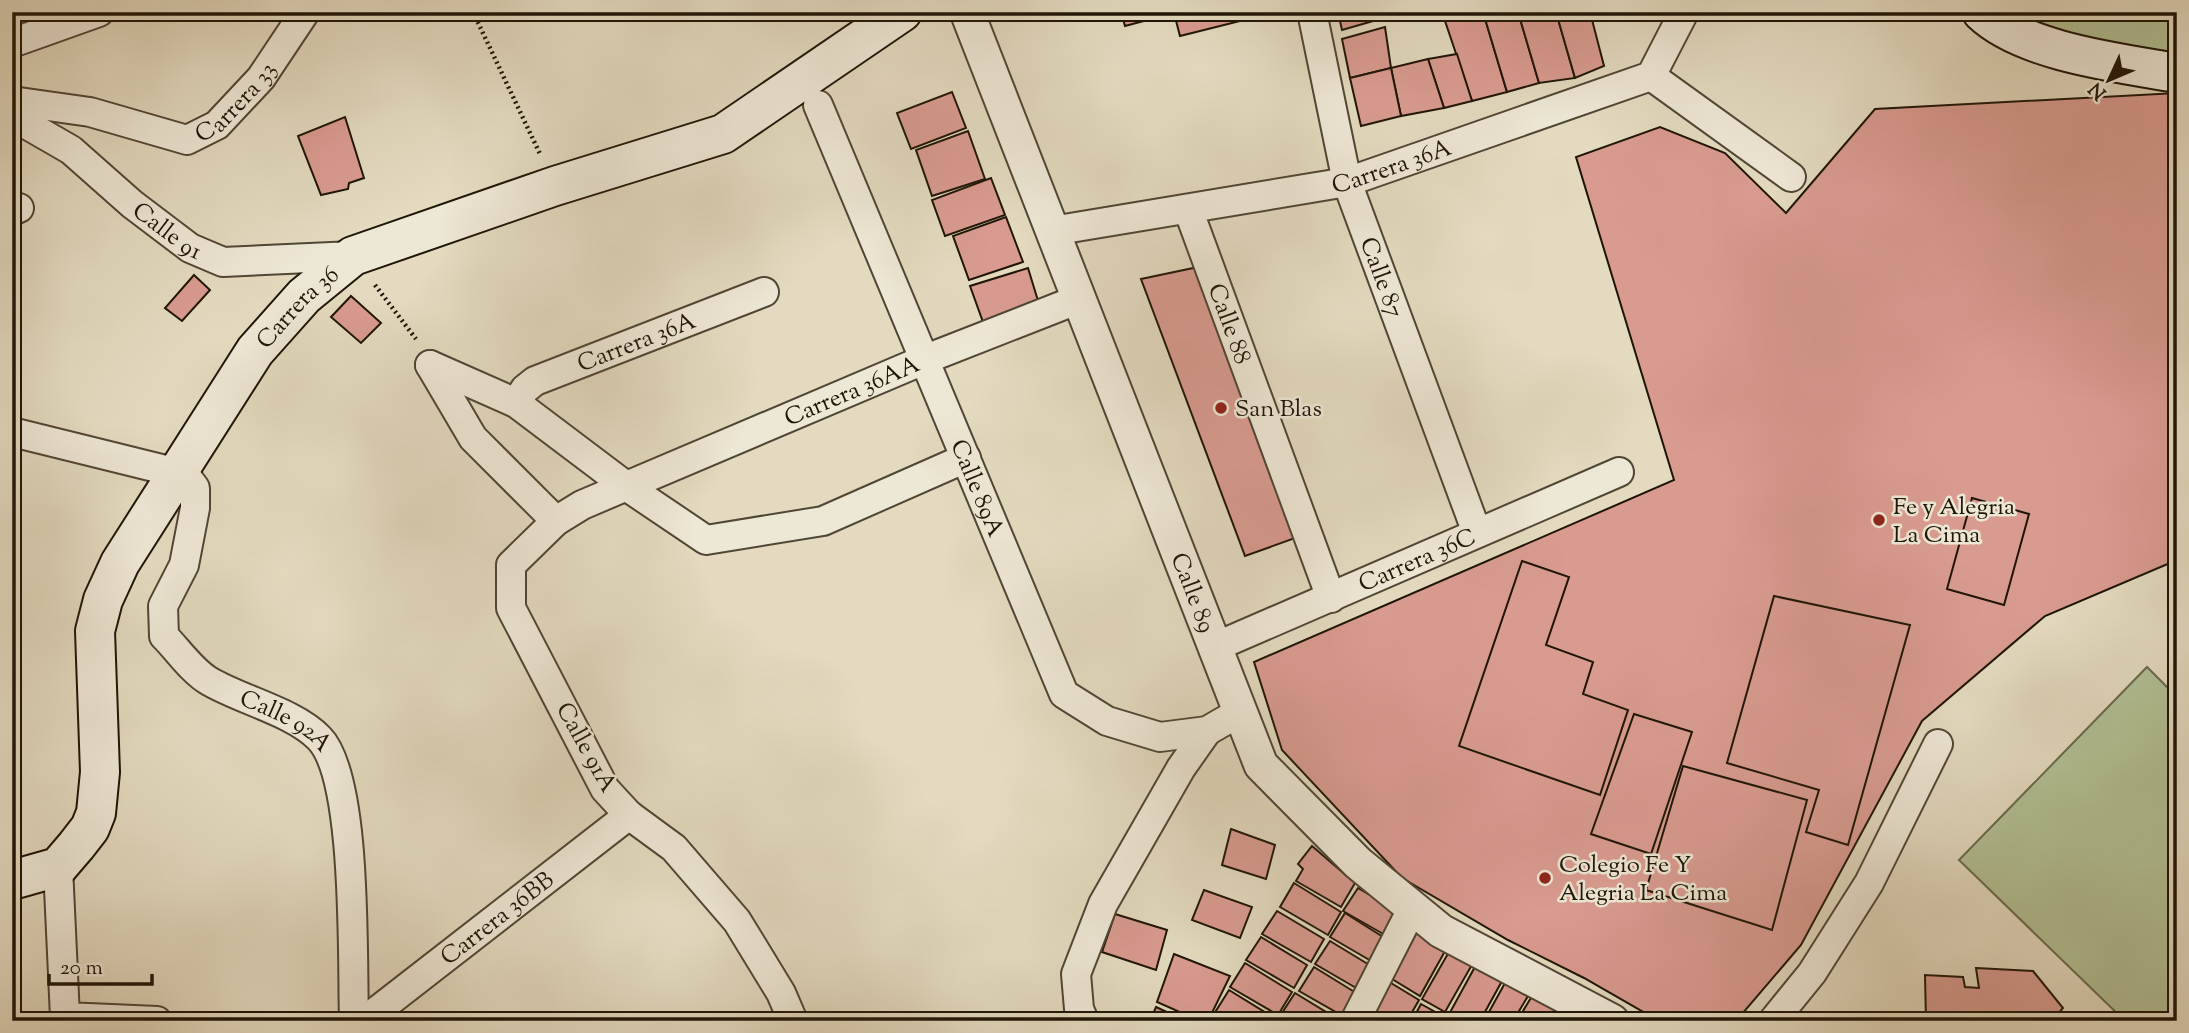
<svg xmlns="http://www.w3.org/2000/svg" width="2189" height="1033" font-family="'Sorts Mill Goudy',serif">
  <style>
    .green { fill: #b2c094; stroke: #686a4e; stroke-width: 2 }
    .building { fill: #d99b90; stroke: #1f1507; stroke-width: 2 }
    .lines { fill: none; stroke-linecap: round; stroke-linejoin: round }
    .minor-casing { stroke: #504635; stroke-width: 32 }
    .tertiary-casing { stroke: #504635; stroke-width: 37 }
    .secondary-casing { stroke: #1f1507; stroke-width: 42 }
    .path { stroke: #1f1507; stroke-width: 4.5; stroke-dasharray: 2 3.5; stroke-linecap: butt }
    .minor { stroke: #ede7d5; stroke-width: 28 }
    .tertiary { stroke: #ede7d5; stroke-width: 33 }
    .secondary { stroke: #ede7d5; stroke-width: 38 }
    .poi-dot { fill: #8f2418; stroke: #ede7d5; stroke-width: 2.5 }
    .labels { text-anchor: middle; stroke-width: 5; stroke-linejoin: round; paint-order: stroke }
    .street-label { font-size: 24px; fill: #1f1507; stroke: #ede7d5 }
    .poi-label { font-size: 24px; fill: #1f1507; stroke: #ede7d5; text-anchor: start }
  </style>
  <rect width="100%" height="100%" fill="#e3dabf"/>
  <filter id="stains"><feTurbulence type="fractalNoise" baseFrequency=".00286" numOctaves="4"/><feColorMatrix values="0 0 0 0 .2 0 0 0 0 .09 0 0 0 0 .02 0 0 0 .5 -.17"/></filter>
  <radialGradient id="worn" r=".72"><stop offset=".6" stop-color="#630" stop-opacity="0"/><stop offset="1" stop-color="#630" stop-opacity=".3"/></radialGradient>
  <!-- green -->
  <g class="green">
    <path d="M1996 12H2177V62L2129 54Z"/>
    <path d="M2147 667 2177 697V1021H2125L1959 860Z"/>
  </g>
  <!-- building -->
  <g class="building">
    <path d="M1121 12H1276L1180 36 1174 13 1125 26Z"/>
    <path d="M1338 12H1378L1380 19 1342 30Z"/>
    <path d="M1442 12H1483L1507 92 1472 101Z"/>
    <path d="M1483 12H1518L1539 83 1507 92Z"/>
    <path d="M1518 12H1556L1575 78 1539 83Z"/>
    <path d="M1556 12H1590L1604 66 1575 78Z"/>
    <path d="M1385 27 1391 68 1350 78 1342 39Z"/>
    <path d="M1457 54 1472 101 1444 108 1428 59Z"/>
    <path d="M1428 59 1444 108 1401 116 1391 68Z"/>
    <path d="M1391 68 1401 116 1361 126 1350 78Z"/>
    <path d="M952 92 966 128 911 149 897 113Z"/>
    <path d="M2177 93V560L2045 616 1922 721 1801 945 1736 1021H1659L1584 978 1508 940 1402 878 1282 750 1254 662 1674 480 1576 157 1660 127 1725 153 1786 213 1875 109Z"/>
    <path d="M345 117 364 178 349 183 348 189 321 195 298 136Z"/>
    <path d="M968 131 985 179 932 196 916 150Z"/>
    <path d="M991 178 1005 215 945 236 932 200Z"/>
    <path d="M1006 217 1023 262 969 280 953 236Z"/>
    <path d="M1203 266 1298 537 1245 556 1141 279Z"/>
    <path d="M1028 268 1039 304 983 322 970 286Z"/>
    <path d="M194 275 210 290 182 321 165 308Z"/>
    <path d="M351 296 381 323 361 343 331 317Z"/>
    <path d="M1972 498 2029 514 2004 605 1947 589Z"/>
    <path d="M1522 561 1569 577 1546 645 1593 662 1583 694 1628 710 1600 795 1459 746Z"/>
    <path d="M1774 596 1910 625 1848 845 1806 832 1819 790 1727 763Z"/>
    <path d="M1634 714 1692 732 1651 854 1591 834Z"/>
    <path d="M1683 766 1807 800 1772 930 1646 890Z"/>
    <path d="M1231 829 1275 845 1266 879 1222 865Z"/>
    <path d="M1312 846 1355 883 1341 907 1296 881 1303 869 1298 864Z"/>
    <path d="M1294 883 1341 912 1328 935 1280 907Z"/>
    <path d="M1358 888 1405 916 1392 939 1343 911Z"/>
    <path d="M1204 890 1252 907 1240 938 1192 920Z"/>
    <path d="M1277 911 1324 939 1311 962 1262 934Z"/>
    <path d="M1345 913 1391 942 1378 965 1330 937Z"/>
    <path d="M1115 914 1167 930 1156 970 1102 952Z"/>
    <path d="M1419 928 1449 944 1420 996 1392 979Z"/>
    <path d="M1261 937 1307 965 1294 988 1246 960Z"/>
    <path d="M1330 941 1376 969 1363 992 1315 964Z"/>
    <path d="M1450 950 1473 963 1445 1012 1422 999Z"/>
    <path d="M1174 954 1230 976 1208 1021H1200L1157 1002Z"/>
    <path d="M1245 963 1292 992 1278 1015 1230 987Z"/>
    <path d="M1476 965 1502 981 1480 1021H1457L1448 1016Z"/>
    <path d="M1314 967 1361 996 1348 1019 1299 991Z"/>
    <path d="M1976 968 2033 971 2063 1008 2052 1021H1926L1925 975 1963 977 1965 987 1979 988Z"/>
    <path d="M1386 980 1419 1000 1407 1021H1364Z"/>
    <path d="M1505 983 1528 996 1513 1021H1484Z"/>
    <path d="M1229 990 1276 1019 1275 1021H1226L1214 1014Z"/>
    <path d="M1295 993 1341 1021H1288L1280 1016Z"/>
    <path d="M1532 996 1555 1009 1549 1021H1517Z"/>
    <path d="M1421 1004 1444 1017 1442 1021H1412Z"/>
    <path d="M1156 1007 1186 1021H1150Z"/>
  </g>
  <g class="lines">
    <defs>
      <g id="minor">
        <path id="s1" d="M1312 12 1347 182 1477 533"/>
        <path d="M12 43 99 12"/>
        <path d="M1651 76 1791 177"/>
        <path id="s2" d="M12 101 90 112 187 140 217 125 261 78 305 12"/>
        <path id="s3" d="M818 105 1064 694 1107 721 1160 737 1207 731 1240 712"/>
        <path id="s4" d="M12 116 71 150 132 204 190 248 223 262 353 256"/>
        <path id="s5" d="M1188 209 1331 598"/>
        <path d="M12 211 19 208"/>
        <path id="s6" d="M1052 231 1347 182 1651 76 1684 12"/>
        <path d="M430 365 516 403 626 486 706 540 823 521 966 458"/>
        <path d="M430 365 473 438 556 521"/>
        <path id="s7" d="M516 403 525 389 535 381 764 292"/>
        <path id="s8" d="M12 432 178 473 189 480 195 488V508L184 565 163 606 164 636C178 650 192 671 209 681 241 700 294 712 319 738 358 777 352 961 354 1021"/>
        <path id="s9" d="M1215 647 1619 472"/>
        <path d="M58 867 65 1017 157 1021"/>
        <path id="s10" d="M364 1021 629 815"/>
        <path id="s11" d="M793 1021 781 993 737 921 674 848 629 815 605 789 511 608V565L556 521 582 505 926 359 1079 299"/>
        <path d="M1084 1021 1079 1009 1076 974 1103 904 1181 768 1207 731"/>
        <path d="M1355 1021 1412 909"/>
        <path d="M1773 1021 1812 973 1869 883 1938 744"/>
      </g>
      <g id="tertiary">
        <path id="s12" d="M967 12 1261 765 1358 863 1441 931 1612 1021"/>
      </g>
      <g id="secondary">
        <path d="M1982 12C2024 52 2120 63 2177 73"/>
        <path id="s13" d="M12 880 58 867 76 846 90 828 96 813 100 772 95 631 103 600 120 563 255 351 304 296 353 256 555 186 723 134 902 12"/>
      </g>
    </defs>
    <!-- minor casing -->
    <use href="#minor" class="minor-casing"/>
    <!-- tertiary casing -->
    <use href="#tertiary" class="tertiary-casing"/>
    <!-- secondary casing -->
    <use href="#secondary" class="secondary-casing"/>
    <!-- path -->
    <g class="path">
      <path d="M473 12 540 154"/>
      <path d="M375 285 416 339"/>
    </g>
    <!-- minor -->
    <use href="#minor" class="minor"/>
    <!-- tertiary -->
    <use href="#tertiary" class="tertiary"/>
    <!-- secondary -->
    <use href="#secondary" class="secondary"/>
  </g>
  <!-- markers -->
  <g class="poi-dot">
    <circle cx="1221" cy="408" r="7"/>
    <circle cx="1879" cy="520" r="7"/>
    <circle cx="1545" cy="878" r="7"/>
  </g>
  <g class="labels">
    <!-- street labels -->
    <g class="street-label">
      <text dy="8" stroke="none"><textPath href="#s2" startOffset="242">Carrera 33</textPath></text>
      <text dy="8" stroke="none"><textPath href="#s6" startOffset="346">Carrera 36A</textPath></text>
      <text dy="8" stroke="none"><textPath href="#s4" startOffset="194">Calle 91</textPath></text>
      <text dy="8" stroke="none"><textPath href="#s1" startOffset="275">Calle 87</textPath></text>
      <text dy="8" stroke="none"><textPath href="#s13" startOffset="682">Carrera 36</textPath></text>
      <text dy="8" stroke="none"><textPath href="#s5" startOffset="122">Calle 88</textPath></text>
      <text dy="8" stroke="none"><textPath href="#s7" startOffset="138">Carrera 36A</textPath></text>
      <text dy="8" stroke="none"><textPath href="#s11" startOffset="936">Carrera 36AA</textPath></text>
      <text dy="8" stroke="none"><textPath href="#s3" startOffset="415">Calle 89A</textPath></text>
      <text dy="8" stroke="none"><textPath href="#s9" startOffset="220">Carrera 36C</textPath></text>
      <text dy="8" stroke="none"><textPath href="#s12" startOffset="623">Calle 89</textPath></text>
      <text dy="8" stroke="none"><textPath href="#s8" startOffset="499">Calle 92A</textPath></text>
      <text transform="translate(587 747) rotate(61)" y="8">Calle 91A</text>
      <text dy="8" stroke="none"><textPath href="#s10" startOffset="168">Carrera 36BB</textPath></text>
    </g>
    <!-- poi labels -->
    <g class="poi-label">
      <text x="1235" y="416">San Blas</text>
      <text x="1893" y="514">Fe y Alegria<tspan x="1893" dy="28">La Cima</tspan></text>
      <text x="1559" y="872">Colegio Fe Y<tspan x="1559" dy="28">Alegria La Cima</tspan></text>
    </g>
  </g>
  <!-- margin -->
  <rect width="2189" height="1033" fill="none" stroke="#e3dabf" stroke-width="42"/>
  <rect x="14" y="14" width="2161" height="1005" fill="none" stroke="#1f1507" stroke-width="3.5"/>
  <rect x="21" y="21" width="2147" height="991" fill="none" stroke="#1f1507" stroke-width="2"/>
  <!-- north arrow -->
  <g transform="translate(2109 80) rotate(226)" stroke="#ede7d5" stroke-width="5" paint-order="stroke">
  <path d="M0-5L12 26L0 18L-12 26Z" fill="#1f1507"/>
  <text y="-10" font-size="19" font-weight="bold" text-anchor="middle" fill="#1f1507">N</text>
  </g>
  <!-- scale -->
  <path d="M49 974v10h103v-10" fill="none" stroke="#1f1507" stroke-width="3.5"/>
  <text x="60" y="974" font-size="21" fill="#1f1507" stroke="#ede7d5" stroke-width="5" paint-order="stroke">20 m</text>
  <rect width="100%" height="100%" filter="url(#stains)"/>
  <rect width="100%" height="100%" fill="url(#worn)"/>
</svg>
